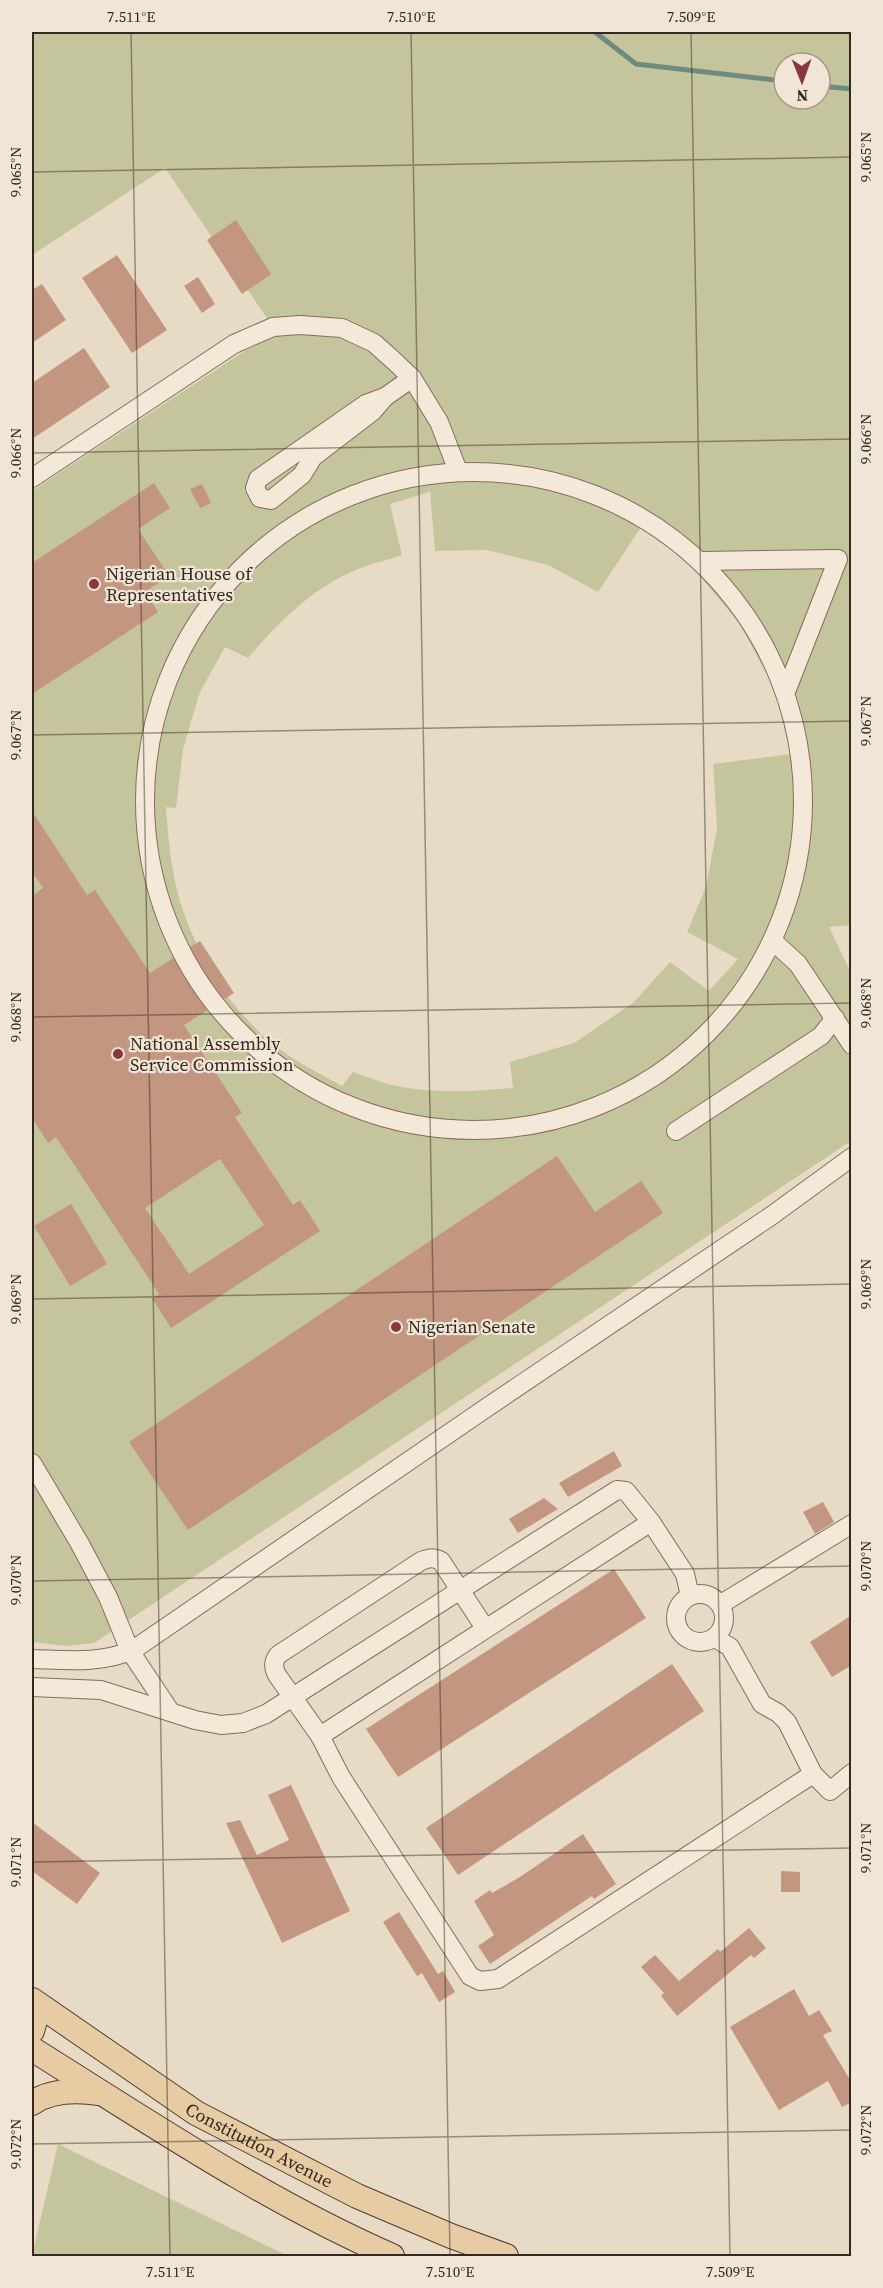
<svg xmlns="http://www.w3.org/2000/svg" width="883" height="2288" font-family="'Source Serif 4',serif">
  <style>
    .green { fill: #c4c59c; fill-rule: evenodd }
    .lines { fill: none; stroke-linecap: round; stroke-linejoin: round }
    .stream { stroke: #6f8a81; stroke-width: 5 }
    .building { fill: #c29681; fill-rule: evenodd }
    .minor-casing { stroke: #826e5e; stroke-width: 20 }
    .major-casing { stroke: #503d32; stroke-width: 26 }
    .minor { stroke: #f4e9d8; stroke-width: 18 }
    .major { stroke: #e7cca3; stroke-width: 24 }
    .ticks { fill: none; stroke: #342820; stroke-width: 1.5; stroke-opacity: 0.45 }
    .poi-dot { fill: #89363e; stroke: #f1e6d5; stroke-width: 2 }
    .labels { text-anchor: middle; stroke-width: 4.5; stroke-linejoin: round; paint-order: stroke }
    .poi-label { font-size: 18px; fill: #342820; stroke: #f1e6d5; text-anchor: start }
    .street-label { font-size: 18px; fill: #342820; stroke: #f1e6d5 }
    .neatline { fill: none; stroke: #342820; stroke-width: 2 }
    .ticks-label { font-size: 15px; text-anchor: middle; fill: #342820 }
  </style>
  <rect width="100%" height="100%" fill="#e8dbc6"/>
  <!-- green -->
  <g class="green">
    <path d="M32 32H851L852 925 829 927 851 973V1141L94 1643 67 1646 32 1642V491L246 350 279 336 165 168 32 255ZM784 63H820V99H784ZM430 492 435 551 487 550 548 565 598 592 641 527 690 564 739 623 774 687 791 754 713 764 717 828 706 887 687 932 738 959 709 991 670 962 633 1003 574 1043 510 1062 513 1088C474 1091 436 1094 397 1086 382 1083 367 1077 353 1072L342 1086C317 1072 290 1059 268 1040 226 1004 195 951 179 898 171 869 168 837 166 807L176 808 183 749 200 692 225 647 248 658C280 621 312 588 358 569 372 563 388 560 402 555L390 504Z"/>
    <path d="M58 2144 288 2256H32Z"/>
  </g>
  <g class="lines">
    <!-- stream -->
    <g class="stream">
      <path d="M595 32 636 64 784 81"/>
      <path d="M820 86 852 89"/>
    </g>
  </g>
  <!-- building -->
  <g class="building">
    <path d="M236 220 271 274 242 294 207 240Z"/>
    <path d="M117 255 167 330 132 353 82 278Z"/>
    <path d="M198 277 215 304 202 313 184 286Z"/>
    <path d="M42 284 66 320 32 343V290Z"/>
    <path d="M84 348 110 387 32 439V383Z"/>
    <path d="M154 483 170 508 138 529 169 576 145 592 158 612 32 694V563Z"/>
    <path d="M202 484 211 503 200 508 190 489Z"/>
    <path d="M32 811 87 895 95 890 150 973 200 941 234 993 184 1025 242 1113 235 1117 293 1205 300 1200 320 1231 171 1328 152 1298 159 1294 56 1137 48 1143 32 1118V896L43 888 32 872ZM220 1159 264 1225 189 1274 145 1208Z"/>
    <path d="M557 1156 595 1212 641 1181 663 1213 188 1530 129 1442Z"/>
    <path d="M71 1204 107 1264 70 1286 34 1226Z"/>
    <path d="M614 1451 622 1466 568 1497 559 1483Z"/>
    <path d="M544 1498 558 1509 518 1533 509 1519Z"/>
    <path d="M823 1502 834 1522 815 1534 803 1512Z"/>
    <path d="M614 1569 646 1618 398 1777 366 1729Z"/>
    <path d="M852 1615V1665L832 1677 810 1642Z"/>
    <path d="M672 1664 704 1711 458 1875 426 1828Z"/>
    <path d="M291 1785 350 1911 282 1943 226 1823 240 1820 257 1855 289 1840 268 1795Z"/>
    <path d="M32 1822 100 1873 77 1904 32 1871Z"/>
    <path d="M583 1834 616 1884 594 1899 592 1896 490 1964 478 1946 494 1935 474 1901 490 1890 492 1893 520 1877Z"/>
    <path d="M781 1871 800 1872V1892H781Z"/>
    <path d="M399 1912 438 1974 443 1971 455 1992 439 2002 422 1973 417 1976 383 1922Z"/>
    <path d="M749 1928 766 1948 754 1958 751 1955 677 2016 661 1996 664 1993 641 1967 655 1955 679 1981 718 1949 720 1952Z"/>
    <path d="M794 1989 809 2016 819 2010 832 2031 823 2035 852 2083V2102L842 2107 828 2081 779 2110 730 2027Z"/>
  </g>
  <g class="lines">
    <defs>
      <g id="minor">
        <path d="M385 397 373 411 313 457 302 475 271 500 260 498 255 488 258 479 366 404 385 397 412 378"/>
        <circle cx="474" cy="801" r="329"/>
        <path d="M32 478 234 344 273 327 300 325 342 328 374 343 393 360 412 378 439 422 458 471"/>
        <path d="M702 561 838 559 787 689"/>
        <path d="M774 942 798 964 852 1045"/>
        <path d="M676 1131 821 1036 835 1018"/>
        <path d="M32 1463 80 1544 108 1597 130 1651 170 1711"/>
        <circle cx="700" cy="1618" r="24"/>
        <path d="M721 1604 852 1524"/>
        <path d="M485 1628 441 1561C433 1557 429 1558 421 1561L278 1655C273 1662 273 1667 277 1675L320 1736 341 1777 470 1976 480 1981 498 1979 813 1774 787 1722 778 1713 762 1704 730 1647 715 1638"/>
        <path d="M32 1659C67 1660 100 1664 133 1650L489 1406 771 1216 852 1157"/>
        <path d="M32 1687 101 1690 195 1720 221 1725 243 1723 266 1714 617 1490 626 1491 651 1522 685 1574 690 1596"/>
        <path d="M320 1736 651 1522"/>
        <path d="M813 1774 830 1791 852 1773"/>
      </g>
      <g id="major">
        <path id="s1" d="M32 2000 196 2113 357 2196 451 2236 506 2256"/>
        <path d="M32 2031 39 2006"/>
        <path d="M32 2049C149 2122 266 2201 392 2256"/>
        <path d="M32 2103C51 2090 77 2090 99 2093"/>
      </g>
    </defs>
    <!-- minor casing -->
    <use href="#minor" class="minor-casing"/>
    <!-- major casing -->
    <use href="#major" class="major-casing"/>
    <!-- minor -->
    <use href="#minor" class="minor"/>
    <!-- major -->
    <use href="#major" class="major"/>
  </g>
  <!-- ticks -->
  <path class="ticks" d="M131 32 170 2256M411 32 450 2256M691 32 730 2256M32 172 852 157M32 453 852 439M32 735 852 721M32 1017 852 1003M32 1299 852 1284M32 1581 852 1566M32 1862 852 1848M32 2144 852 2130"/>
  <!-- markers -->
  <g class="poi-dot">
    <circle cx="94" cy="584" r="6"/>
    <circle cx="118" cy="1054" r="6"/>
    <circle cx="396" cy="1327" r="6"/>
  </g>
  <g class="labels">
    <!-- poi labels -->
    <g class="poi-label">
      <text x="106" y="580">Nigerian House of<tspan x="106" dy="21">Representatives</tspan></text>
      <text x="130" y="1050">National Assembly<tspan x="130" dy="21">Service Commission</tspan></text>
      <text x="408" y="1333">Nigerian Senate</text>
    </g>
    <!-- street labels -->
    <g class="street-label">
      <text dy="6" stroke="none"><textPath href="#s1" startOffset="270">Constitution Avenue</textPath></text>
    </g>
  </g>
  <!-- border -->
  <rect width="883" height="2288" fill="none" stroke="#f1e6d5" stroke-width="66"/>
  <!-- north arrow -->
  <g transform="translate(802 81) rotate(179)"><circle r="28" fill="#f1e6d5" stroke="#a59a8d" stroke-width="1.5"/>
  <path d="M0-4.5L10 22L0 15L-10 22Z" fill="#89363e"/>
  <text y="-9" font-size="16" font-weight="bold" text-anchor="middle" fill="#342820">N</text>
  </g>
  <rect x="33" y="33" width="817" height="2222" class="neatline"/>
  <g class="ticks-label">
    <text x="131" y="22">7.511°E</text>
    <text x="411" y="22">7.510°E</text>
    <text x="691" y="22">7.509°E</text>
    <text transform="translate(866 157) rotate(-90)" y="5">9.065°N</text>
    <text transform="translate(16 172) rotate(-90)" y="5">9.065°N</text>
    <text transform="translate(866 439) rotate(-90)" y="5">9.066°N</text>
    <text transform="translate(16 453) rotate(-90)" y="5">9.066°N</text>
    <text transform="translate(866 721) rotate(-90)" y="5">9.067°N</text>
    <text transform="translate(16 735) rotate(-90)" y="5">9.067°N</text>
    <text transform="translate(866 1003) rotate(-90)" y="5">9.068°N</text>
    <text transform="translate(16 1017) rotate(-90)" y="5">9.068°N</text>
    <text transform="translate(866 1284) rotate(-90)" y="5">9.069°N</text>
    <text transform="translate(16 1299) rotate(-90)" y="5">9.069°N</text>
    <text transform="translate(866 1566) rotate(-90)" y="5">9.070°N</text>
    <text transform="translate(16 1580) rotate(-90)" y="5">9.070°N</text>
    <text transform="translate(866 1848) rotate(-90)" y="5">9.071°N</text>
    <text transform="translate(16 1862) rotate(-90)" y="5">9.071°N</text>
    <text transform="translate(866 2130) rotate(-90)" y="5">9.072°N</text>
    <text transform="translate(16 2144) rotate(-90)" y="5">9.072°N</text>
    <text x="170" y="2277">7.511°E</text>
    <text x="450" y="2277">7.510°E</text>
    <text x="730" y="2277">7.509°E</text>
  </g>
</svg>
